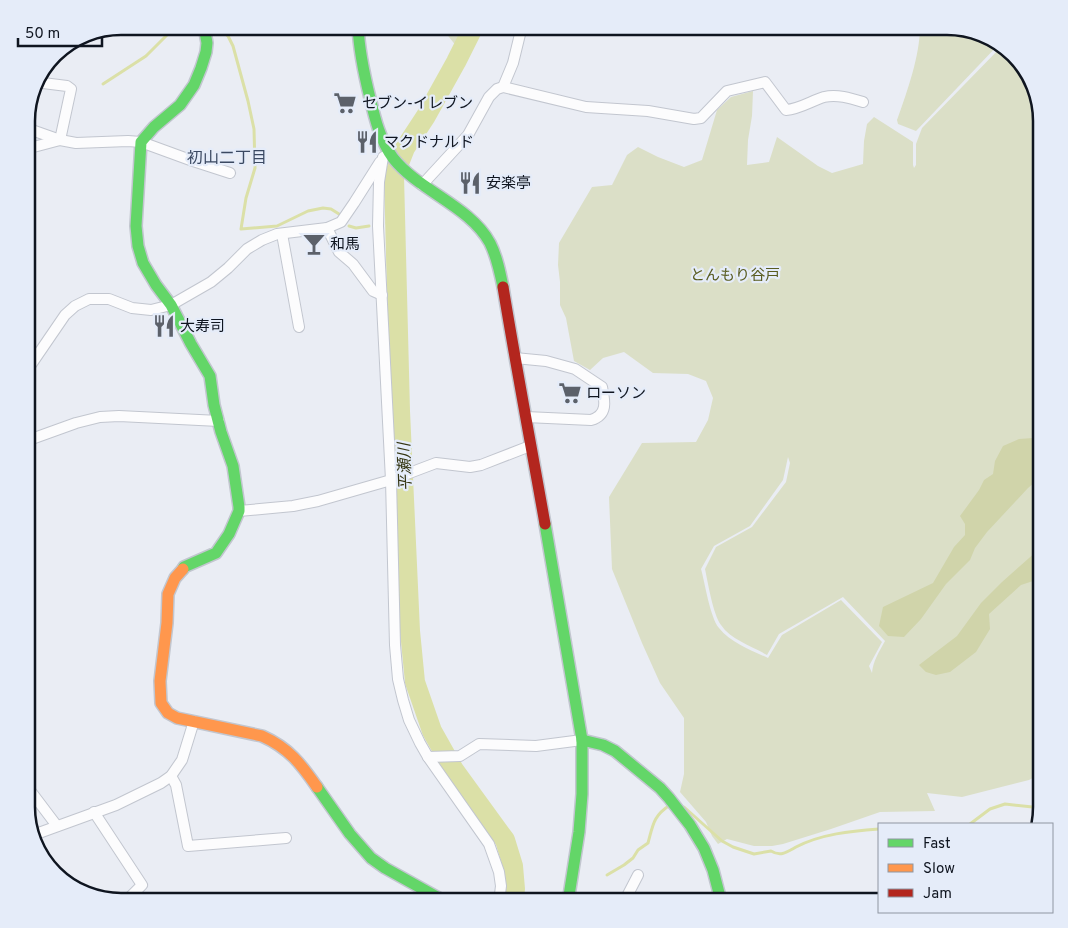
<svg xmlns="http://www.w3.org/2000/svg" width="1068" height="928" font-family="Overpass,'Noto Sans JP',sans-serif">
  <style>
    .green { fill: #dbdfc7; fill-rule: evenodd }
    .forest { fill: #d0d4aa }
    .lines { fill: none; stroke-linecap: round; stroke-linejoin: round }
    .stream { stroke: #dbe0a7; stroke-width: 3 }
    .river { stroke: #dbe0a7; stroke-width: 20 }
    .street-casing { stroke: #c2c6cf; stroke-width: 12 }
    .fast-casing { stroke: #c2c6cf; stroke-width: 14 }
    .slow-casing { stroke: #c2c6cf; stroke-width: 14 }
    .jam-casing { stroke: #c2c6cf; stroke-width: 14 }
    .street { stroke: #fcfcfd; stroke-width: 10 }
    .fast { stroke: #63d668; stroke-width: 11 }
    .slow { stroke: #ff974d; stroke-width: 11 }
    .jam { stroke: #b3261e; stroke-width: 11 }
    .labels { text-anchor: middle; stroke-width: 4.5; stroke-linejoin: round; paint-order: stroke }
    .poi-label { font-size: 15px; fill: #0f1520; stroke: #e5ecf9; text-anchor: start }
    .park-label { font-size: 15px; fill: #595c20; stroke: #e5ecf9 }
    .neighbourhood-label { font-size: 16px; fill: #3b4962; stroke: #e5ecf9 }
    .water-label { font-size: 16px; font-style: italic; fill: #353613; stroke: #e5ecf9 }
    .rim { fill: none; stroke: #0f1520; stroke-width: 2.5 }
  </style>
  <rect width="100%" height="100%" fill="#eaedf4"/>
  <!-- green -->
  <g class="green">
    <path d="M445 26H466L464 34 457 47 445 32 447 29Z"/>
    <path d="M920 26H947L983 33 999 44 916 131 898 124 897 120C907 92 920 56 920 26Z"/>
    <path d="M1002 46 1014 54 1034 84 1042 121V773L1029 780 962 797 927 793 935 811 880 812 831 829 783 844 772 846H754L727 839 718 844 712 836 706 822 680 792 684 774V718L660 683 642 643 612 569 609 497 642 443 696 442 708 420 713 398 706 381 688 374 653 373 624 352 603 358 590 370 574 361 566 318 560 305V282L558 265 559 243 592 187 612 185 627 155 638 147 658 157 684 167 702 160 717 110 731 97 753 91 752 116 748 140 747 165 769 162 777 137 818 166 832 173 863 164 864 141 867 124 874 117 913 142V165L914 168 916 165V144L922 128ZM788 457 790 463 786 482 752 527 716 547 705 569C708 583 713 614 721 625 731 640 752 646 767 655L779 634 843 597 885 641C879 652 873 661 872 673L869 666 882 642 841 600 782 635 768 658C751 650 731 643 719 628 710 617 705 583 701 569L714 546 750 526 783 480Z"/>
  </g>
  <!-- forest -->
  <g class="forest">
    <path d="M1042 431V476L1028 488 1001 517 987 532 975 548 970 560 946 584 921 619 904 637 888 636 879 626 883 607 933 583 954 547 965 535V524L960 516 979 490 984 480 993 474 995 461 1003 446 1019 439 1033 438Z"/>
    <path d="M1042 550V578L1021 585 989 614 990 629 976 652 950 672 936 675 926 672 919 665 957 636 981 603 1002 582 1037 551Z"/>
  </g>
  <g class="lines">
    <!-- stream -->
    <g class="stream">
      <path d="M211 26 213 30 222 31 228 36 233 46 248 101 254 129 255 168 246 198 241 229 277 226 308 211 323 208 331 209 339 214"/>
      <path d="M103 84 146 56 176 26"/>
      <path d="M387 223 395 222"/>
      <path d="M349 226 356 228 369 226"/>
      <path d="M684 807 722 841 733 847 754 854 771 851C781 857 787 852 796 847 821 834 851 831 879 829"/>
      <path d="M970 824 990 809 1005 804 1042 808"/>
      <path d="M607 875 624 865 633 858 638 850 648 843C653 825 653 816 670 805"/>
    </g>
    <!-- river -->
    <path class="river" d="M474 26 456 62 426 116 405 148 394 176 400 411 410 631 415 682 432 731 454 770 505 840 513 866 515 889 513 902"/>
    <defs>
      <g id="street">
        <path d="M503 87 513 63 522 26"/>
        <path d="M26 128 60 140 76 143 128 141 141 142 193 161 230 173"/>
        <path d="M26 149 60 140 71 89 67 86 35 82"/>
        <path d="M383 157 379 182 378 226 391 480 395 645 398 679 403 700 409 720 420 743 428 757 489 844 499 872 501 886 499 902"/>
        <path d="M422 185 468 135 489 97 497 89 503 87 586 107 648 111 694 119 701 118 727 91 765 82 786 110C800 109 811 101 824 97 837 94 850 98 863 102"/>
        <path d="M327 228 339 252 353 264 373 291 382 295"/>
        <path d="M282 234 299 327"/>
        <path d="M515 358 546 361 575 369 602 387C605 401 608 415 591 420L526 417"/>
        <path d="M26 372 65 315 75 306 89 299H109L132 308 151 310 171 305 211 282 228 268 247 249 262 240 277 234 327 228 341 222 354 203 380 162"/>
        <path d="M26 441 76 423 100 417 119 416 219 421"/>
        <path d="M239 511 293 506 318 501 391 480 436 463 470 467 481 465 530 446"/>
        <path d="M428 757 460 756 479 744 536 746 582 740"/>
        <path d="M171 776 176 785 188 846 286 838"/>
        <path d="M26 785 57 826"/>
        <path d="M94 812 142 885 125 902"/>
        <path d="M36 834 116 805 161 783 171 776 182 760 194 721"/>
        <path d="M419 902 427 892"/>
        <path d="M624 902 638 875"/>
      </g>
      <g id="fast">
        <path d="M358 26C359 50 364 74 370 98 375 119 380 140 393 158 419 191 470 206 490 243 497 257 500 272 503 287"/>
        <path d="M545 524 582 740V794L579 832 568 902"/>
        <path d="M183 569 184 567 216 553 229 534 239 511V507L233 466 221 432 214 405 210 376 191 344 171 305 156 285 143 263 138 246 136 226 141 142 154 127 180 105 194 85 201 68 206 52 207 43 204 26"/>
        <path d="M582 740 603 745 615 751 660 788 669 798 690 825 704 848 713 870 719 893 720 902"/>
        <path d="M317 787 350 834 371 858 385 868 446 902"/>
      </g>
      <path id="slow" d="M183 569 175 578 168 594 167 623 160 681 161 703 168 713 177 718 262 736C289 748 301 764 317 787"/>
      <path id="jam" d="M503 287C516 366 531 445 545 524"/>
    </defs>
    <!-- street casing -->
    <use href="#street" class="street-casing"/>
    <!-- fast casing -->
    <use href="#fast" class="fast-casing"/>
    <!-- slow casing -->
    <use href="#slow" class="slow-casing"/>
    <!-- jam casing -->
    <use href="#jam" class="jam-casing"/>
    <!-- street -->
    <use href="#street" class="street"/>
    <!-- fast -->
    <use href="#fast" class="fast"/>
    <!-- slow -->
    <use href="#slow" class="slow"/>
    <!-- jam -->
    <use href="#jam" class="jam"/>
  </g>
  <!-- icons -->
  <defs>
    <symbol id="supermarket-bare" viewBox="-9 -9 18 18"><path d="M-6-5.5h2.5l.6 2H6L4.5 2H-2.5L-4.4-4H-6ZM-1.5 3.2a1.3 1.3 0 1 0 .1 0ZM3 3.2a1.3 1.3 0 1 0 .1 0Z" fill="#5c616a" stroke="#e5ecf9" stroke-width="2.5" paint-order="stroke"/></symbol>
    <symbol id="restaurant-bare" viewBox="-9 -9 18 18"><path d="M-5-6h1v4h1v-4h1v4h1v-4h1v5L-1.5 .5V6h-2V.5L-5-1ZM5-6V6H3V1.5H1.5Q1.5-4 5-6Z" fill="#5c616a" stroke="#e5ecf9" stroke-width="2.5" paint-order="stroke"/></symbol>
    <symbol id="bar-bare" viewBox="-9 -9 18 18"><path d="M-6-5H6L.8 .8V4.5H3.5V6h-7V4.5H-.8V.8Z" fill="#5c616a" stroke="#e5ecf9" stroke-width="2.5" paint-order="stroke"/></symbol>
  </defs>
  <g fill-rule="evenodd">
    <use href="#supermarket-bare" x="329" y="87" width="32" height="32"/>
    <use href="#restaurant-bare" x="351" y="126" width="32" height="32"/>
    <use href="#restaurant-bare" x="454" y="167" width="32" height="32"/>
    <use href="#bar-bare" x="298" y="228" width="32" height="32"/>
    <use href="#restaurant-bare" x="148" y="310" width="32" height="32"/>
    <use href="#supermarket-bare" x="554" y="377" width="32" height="32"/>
  </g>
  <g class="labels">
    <!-- poi labels -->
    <g class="poi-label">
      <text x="362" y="108">セブン-イレブン</text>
      <text x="384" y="147">マクドナルド</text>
      <text x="486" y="188">安楽亭</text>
      <text x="330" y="249">和馬</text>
      <text x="180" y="331">大寿司</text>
      <text x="586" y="398">ローソン</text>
    </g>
    <!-- park labels -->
    <g class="park-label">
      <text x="735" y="280">とんもり谷戸</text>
    </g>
    <!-- neighbourhood labels -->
    <g class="neighbourhood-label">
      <text x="227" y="163">初山二丁目</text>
    </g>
    <!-- water labels -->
    <g class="water-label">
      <text transform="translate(404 467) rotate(-92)" y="6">平瀬川</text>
    </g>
  </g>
  <!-- crop -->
  <path d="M0 0H1068V928H0ZM121 35H947A86 86 0 0 1 1033 121V807A86 86 0 0 1 947 893H121A86 86 0 0 1 35 807V121A86 86 0 0 1 121 35Z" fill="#e5ecf9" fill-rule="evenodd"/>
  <path class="rim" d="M121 35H947A86 86 0 0 1 1033 121V807A86 86 0 0 1 947 893H121A86 86 0 0 1 35 807V121A86 86 0 0 1 121 35Z"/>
  <!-- legend -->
  <rect x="878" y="823" width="175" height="90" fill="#e5ecf9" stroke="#8f96a2"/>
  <rect x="888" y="839" width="25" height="8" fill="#63d668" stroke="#8f96a2"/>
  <text x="923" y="848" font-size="15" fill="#0f1520">Fast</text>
  <rect x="888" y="864" width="25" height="8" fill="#ff974d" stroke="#8f96a2"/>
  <text x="923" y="873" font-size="15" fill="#0f1520">Slow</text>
  <rect x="888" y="889" width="25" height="8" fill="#b3261e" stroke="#8f96a2"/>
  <text x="923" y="898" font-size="15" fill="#0f1520">Jam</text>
  <!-- scale -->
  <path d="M18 38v8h84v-8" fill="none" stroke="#0f1520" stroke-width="2.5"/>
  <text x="25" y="38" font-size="15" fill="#0f1520" stroke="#e5ecf9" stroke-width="4" paint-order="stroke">50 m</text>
</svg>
